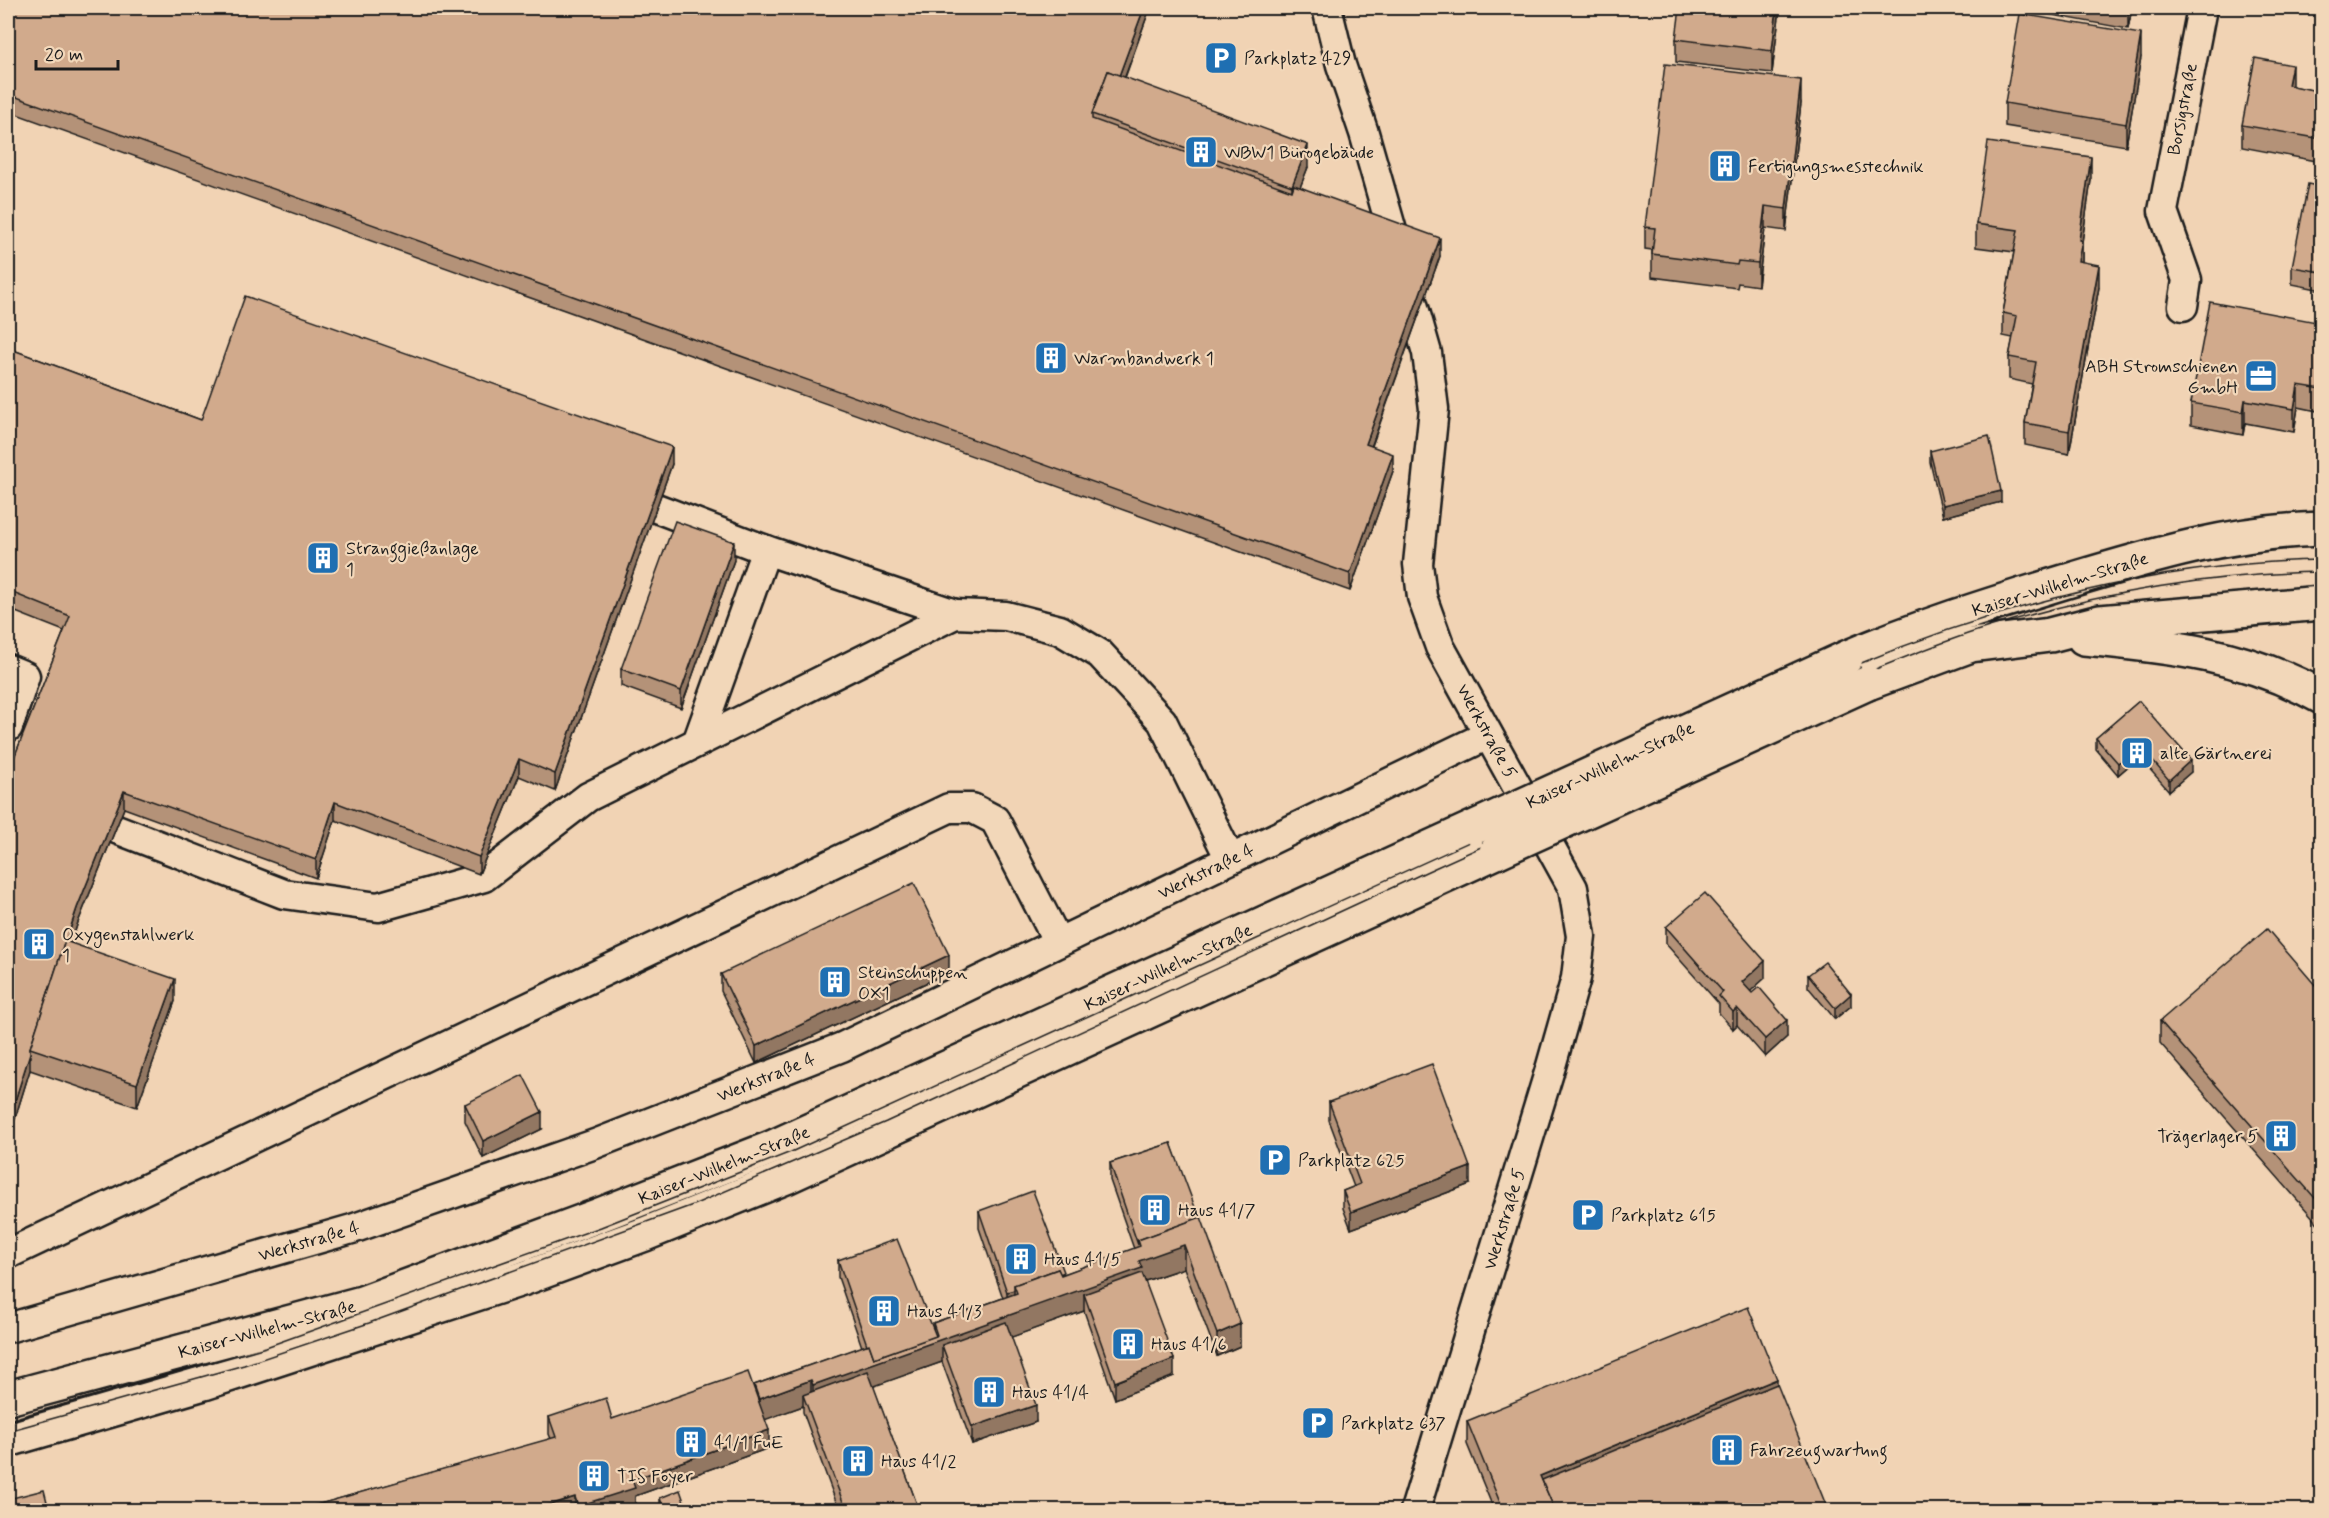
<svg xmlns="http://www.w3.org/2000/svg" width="2329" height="1518" font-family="Mynerve,sans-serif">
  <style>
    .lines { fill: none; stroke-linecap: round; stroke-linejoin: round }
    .minor-casing { stroke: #1c1c1c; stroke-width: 33 }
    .major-casing { stroke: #1c1c1c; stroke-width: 38 }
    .minor { stroke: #f2d7b9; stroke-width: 28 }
    .major { stroke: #f2d7b9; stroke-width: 33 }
    .tram { stroke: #1c1c1c; stroke-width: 1.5 }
    .major-bridge-casing { stroke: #1c1c1c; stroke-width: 38; stroke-linecap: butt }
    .major-bridge { stroke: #f2d7b9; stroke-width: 33 }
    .wall { fill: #b49278; stroke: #1c1c1c; stroke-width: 1.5 }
    .shaded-wall { fill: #927762; stroke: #1c1c1c; stroke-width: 1.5 }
    .building { fill: #d1aa8c; stroke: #1c1c1c; stroke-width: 1.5 }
    .labels { text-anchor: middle; stroke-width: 4.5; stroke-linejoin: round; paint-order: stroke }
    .poi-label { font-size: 18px; fill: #1c1c1c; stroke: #f2d7b9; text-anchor: start }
    .street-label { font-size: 18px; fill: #1c1c1c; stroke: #f2d7b9 }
  </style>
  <rect width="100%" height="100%" fill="#f1d3b4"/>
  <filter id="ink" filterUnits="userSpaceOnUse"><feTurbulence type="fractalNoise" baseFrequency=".0167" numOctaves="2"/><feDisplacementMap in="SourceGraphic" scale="12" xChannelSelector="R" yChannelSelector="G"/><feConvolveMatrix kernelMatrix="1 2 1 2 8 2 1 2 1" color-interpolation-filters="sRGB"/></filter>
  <g filter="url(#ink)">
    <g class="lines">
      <defs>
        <g id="minor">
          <path d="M1327 8 1341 65 1364 133 1427 353 1434 409 1418 564 1422 597 1440 647 1573 888 1581 936 1576 978 1551 1066 1415 1510"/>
          <path d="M2183 306 2187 280 2163 211 2202 8"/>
          <path d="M656 508 766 550"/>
          <path d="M8 669 25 676 8 727"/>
          <path d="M698 740 766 550 955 614"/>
          <path d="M8 787 284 894 378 907 484 877 588 797 955 614 1006 616 1060 630 1100 654 1162 721 1230 859"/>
          <path d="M8 1254 949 808H972L995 820 1058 942"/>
          <path d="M8 1328 352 1229 595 1144 842 1047 1488 735"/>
        </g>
        <g id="major">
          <path d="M2084 638C2170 646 2244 654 2322 697"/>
          <path d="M1846 658C1918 627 1992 604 2067 581 2150 556 2233 531 2322 529"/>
          <path d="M1868 683 1971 645 2050 635 2100 622 2322 603"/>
          <path d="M8 1398 362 1303 597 1216 771 1148 1475 827"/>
          <path d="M8 1440 204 1383 525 1278 645 1234 786 1177 1496 852"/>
        </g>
      </defs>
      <!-- minor casing -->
      <use href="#minor" class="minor-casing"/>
      <!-- major casing -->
      <use href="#major" class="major-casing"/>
      <!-- minor -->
      <use href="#minor" class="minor"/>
      <!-- major -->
      <use href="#major" class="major"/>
      <!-- tram -->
      <g class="tram">
        <path d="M8 1420 266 1347 601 1227 791 1152 1854 666C1996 606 2166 562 2322 560"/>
        <path d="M8 1431 244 1365 369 1323 693 1205 886 1122 1428 871 1861 675C1903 658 1946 640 1989 627 2095 594 2210 574 2322 572"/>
      </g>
      <defs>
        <g id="major-bridge">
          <path d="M1475 827 1846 658"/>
          <path d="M1496 852 1868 683"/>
        </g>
      </defs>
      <!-- major-bridge casing -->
      <use href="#major-bridge" class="major-bridge-casing"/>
      <!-- major-bridge -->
      <use href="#major-bridge" class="major-bridge"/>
    </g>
    <!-- wall -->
    <g class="wall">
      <path d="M8 8H1150L1125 78 1308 167 1300 187 1440 256 1372 446 1393 471 1350 591 8 111Z"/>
      <path d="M1780 8 1772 73 1676 62V39Z"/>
      <path d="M2014 8H2132L2128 29Z"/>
      <path d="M2141 57 2126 146 2005 126V103Z"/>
      <path d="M2292 86 2322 92V162L2242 147V125Z"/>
      <path d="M1801 103 1786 231 1765 228 1758 286 1738 283 1737 288 1652 277V250L1645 249V227Z"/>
      <path d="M2091 180 2082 242V262L2099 287 2069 454 2025 445V423L2032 384 2009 379V357L2013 338 2003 336V313L2014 252 1976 247V224Z"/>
      <path d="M2322 187V290L2292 284V267Z"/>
      <path d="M2322 323V412L2298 407 2294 432 2245 423 2243 435 2191 425V403Z"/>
      <path d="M8 348 201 420 672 464 555 791 519 776 479 874 335 820 316 878 124 808 77 925 71 943 175 1001 137 1107 30 1070 8 1141V773L64 631 8 609Z"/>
      <path d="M1930 451 2001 502 1943 517 1930 462Z"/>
      <path d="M734 560 681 708 621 686V669Z"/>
      <path d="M2139 701 2191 772 2169 791 2139 757 2118 775 2096 749V738Z"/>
      <path d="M1666 927 1765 978 1750 991 1787 1037 1765 1057 1737 1025 1733 1029 1719 1013V1004L1666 944Z"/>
      <path d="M949 972 756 1063 721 991V974Z"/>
      <path d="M1808 975 1851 1006 1835 1019 1808 987Z"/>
      <path d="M2322 993V1228L2160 1043V1021Z"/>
      <path d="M1329 1102 1470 1184 1351 1229 1343 1208V1191L1354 1187 1329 1120Z"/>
      <path d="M465 1104 542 1129 483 1158 465 1121Z"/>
      <path d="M1171 1143 1240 1346 1217 1356 1184 1268 1145 1281 1174 1376 1115 1399 1084 1311 1011 1337 1036 1422 972 1444 942 1362 873 1386 919 1510H839L803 1412V1406L765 1419 769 1448 635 1496V1505L618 1510H302V1509L551 1439 549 1434V1417L612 1419 754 1388V1385L862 1347 838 1277V1260L933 1329V1323L1003 1298 979 1228V1211L1064 1274 1134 1249 1110 1180V1163Z"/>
      <path d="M1467 1421 1828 1510H1494L1467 1444Z"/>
      <path d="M660 1498 687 1510H660Z"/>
    </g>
    <!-- shaded-wall -->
    <g class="shaded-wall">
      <path d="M1144 8H1150L1123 82 1119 76Z"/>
      <path d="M1777 8H1780L1772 73V51Z"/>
      <path d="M2129 8H2132L2128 29V12Z"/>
      <path d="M2141 34V57L2126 146V124Z"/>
      <path d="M2292 65V88L2288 85Z"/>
      <path d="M1801 80V103L1786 231V209Z"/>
      <path d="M1308 145V167L1292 208V186Z"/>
      <path d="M2091 157V180L2082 242V263L2078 283 2079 240Z"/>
      <path d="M1765 206V228L1758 286V263Z"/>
      <path d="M1440 238V256L1366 461V444Z"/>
      <path d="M2099 265V287L2069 454V431Z"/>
      <path d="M2298 385V407L2294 432V409Z"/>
      <path d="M2245 400V423L2243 435V412Z"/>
      <path d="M672 447V464L555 791V774Z"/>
      <path d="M1393 454V471L1350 591V574Z"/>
      <path d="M2001 491V502L1943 517V505Z"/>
      <path d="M734 542V560L681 708V691Z"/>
      <path d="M2139 745V757L2118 775V763Z"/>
      <path d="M519 759V776L479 874V857Z"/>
      <path d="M2191 760V772L2169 791V780Z"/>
      <path d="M124 791V808L77 925 37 1050 32 1048 77 908Z"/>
      <path d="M335 802V820L316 878V860Z"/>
      <path d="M949 955V972L756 1063V1046Z"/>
      <path d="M1765 961V978L1742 999V982Z"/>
      <path d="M175 979V1001L137 1107V1084Z"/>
      <path d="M1851 994V1006L1835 1019V1008Z"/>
      <path d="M1737 1008V1025L1733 1029V1012Z"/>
      <path d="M1787 1020V1037L1765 1057V1039Z"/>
      <path d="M30 1053V1070L8 1141V1123Z"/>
      <path d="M542 1112V1129L483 1158V1141Z"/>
      <path d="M1470 1167V1184L1351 1229V1212Z"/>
      <path d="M1201 1223 1184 1246V1268L1142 1282 1084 1294V1311L948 1360 942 1345V1362L813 1408V1385L1140 1260Z"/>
      <path d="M1014 1290V1307L1007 1309V1292Z"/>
      <path d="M1240 1324V1346L1217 1356V1334Z"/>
      <path d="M1174 1359V1376L1115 1399V1382Z"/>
      <path d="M1777 1379V1401L1546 1496 1540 1476Z"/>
      <path d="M811 1380V1403L803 1395V1406L759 1422V1399Z"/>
      <path d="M1036 1405V1422L972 1444V1427Z"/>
      <path d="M769 1430V1448L635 1496V1505L618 1510H578V1506L632 1480Z"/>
      <path d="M575 1497V1510H533Z"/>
    </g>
    <!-- building -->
    <g class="building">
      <path d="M8 8H1144L1119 76 1108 71 1092 114V119L1292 191 1294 185 1440 238 1366 444 1393 454 1350 574 8 94Z"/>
      <path d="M1680 8H1777L1772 51 1676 39Z"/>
      <path d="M2104 8H2129L2128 12Z"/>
      <path d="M2020 14 2141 34 2126 124 2005 103Z"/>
      <path d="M2255 58 2292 65 2288 85 2322 92V139L2242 125Z"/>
      <path d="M1665 64 1801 80 1786 209 1765 206 1758 263 1738 261 1737 265 1652 254 1655 228 1645 227Z"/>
      <path d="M1108 71 1308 145 1292 186 1092 114Z"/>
      <path d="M1988 142 2091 157 2079 240 2082 241 2078 261 2099 265 2069 431 2025 423 2036 362 2009 357 2017 316 2003 313 2018 230 1976 224Z"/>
      <path d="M2308 184 2322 187V272L2292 267Z"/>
      <path d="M245 296 672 447 555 774 519 759 479 857 335 802 316 860 124 791 77 908 66 941H65L30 1048V1053L8 1123V773L70 616 8 591V348L201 420Z"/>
      <path d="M2210 302 2322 323V389L2298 385 2294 409 2245 400 2243 412 2191 403Z"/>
      <path d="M1989 436 2001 491 1943 505 1930 451Z"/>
      <path d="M675 521 734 542 681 691 621 669Z"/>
      <path d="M2139 701 2191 760 2169 780 2139 745 2118 763 2096 738Z"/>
      <path d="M914 883 949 955 756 1046 721 974Z"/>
      <path d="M1705 893 1765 961 1742 982 1752 993 1759 987 1787 1020 1765 1039 1737 1008 1733 1012 1719 996 1723 992 1666 927Z"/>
      <path d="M2267 929 2322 993V1206L2160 1021Z"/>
      <path d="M65 941 175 979 137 1084 30 1048Z"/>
      <path d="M1825 962 1851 994 1835 1008 1808 975Z"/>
      <path d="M1432 1064 1470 1167 1351 1212 1343 1191 1360 1184 1329 1102Z"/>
      <path d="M523 1075 542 1112 483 1141 465 1104Z"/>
      <path d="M1171 1143 1199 1218 1138 1240V1245L1110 1163Z"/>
      <path d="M1033 1191 1064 1272 1060 1274 1058 1269 1014 1285V1290L1007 1292 979 1211Z"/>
      <path d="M1201 1217 1240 1324 1217 1334 1184 1245 1139 1261 1142 1268 813 1385 811 1380 759 1399 754 1385 869 1344 874 1358 937 1335 933 1323 1017 1293 1014 1285 1058 1269 1061 1275 1140 1246 1138 1240Z"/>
      <path d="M897 1239 936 1336 874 1358 869 1344 867 1345 838 1260Z"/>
      <path d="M1142 1273 1174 1359 1115 1382 1084 1294Z"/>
      <path d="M1748 1307 1777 1379 1540 1476 1555 1510H1503L1467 1421Z"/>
      <path d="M1006 1322 1036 1405 972 1427 942 1345Z"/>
      <path d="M868 1371 919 1510H846L803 1395Z"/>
      <path d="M748 1372 769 1430 632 1480 635 1488 578 1506 575 1497 533 1510H303L302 1509 556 1437 549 1417 606 1398 612 1419Z"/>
      <path d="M1777 1384 1828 1510H1555L1542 1480Z"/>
      <path d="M44 1490 49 1510H8V1499Z"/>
      <path d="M680 1490 687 1510H664L660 1498Z"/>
    </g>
  </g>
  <!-- icons -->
  <defs>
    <symbol id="parking-square" viewBox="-11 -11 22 22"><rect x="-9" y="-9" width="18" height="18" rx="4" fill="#1f6fb2" stroke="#f2d7b9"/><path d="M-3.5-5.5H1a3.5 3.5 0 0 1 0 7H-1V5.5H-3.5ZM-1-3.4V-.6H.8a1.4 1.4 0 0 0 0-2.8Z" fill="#fff"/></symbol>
    <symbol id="building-square" viewBox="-11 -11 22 22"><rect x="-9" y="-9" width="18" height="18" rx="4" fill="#1f6fb2" stroke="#f2d7b9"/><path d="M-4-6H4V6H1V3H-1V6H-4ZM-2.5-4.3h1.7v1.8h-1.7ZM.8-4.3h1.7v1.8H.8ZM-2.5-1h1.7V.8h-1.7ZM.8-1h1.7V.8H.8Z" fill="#fff"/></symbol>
    <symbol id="office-square" viewBox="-11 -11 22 22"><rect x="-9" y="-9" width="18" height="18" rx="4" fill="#1f6fb2" stroke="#f2d7b9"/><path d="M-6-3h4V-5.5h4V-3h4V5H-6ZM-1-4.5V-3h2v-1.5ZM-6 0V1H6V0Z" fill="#fff"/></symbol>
  </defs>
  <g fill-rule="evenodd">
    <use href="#parking-square" x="1202" y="39" width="38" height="38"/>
    <use href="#building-square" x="1182" y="133" width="38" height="38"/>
    <use href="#building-square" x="1706" y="147" width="38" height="38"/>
    <use href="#building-square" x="1032" y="339" width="38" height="38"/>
    <use href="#office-square" x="2242" y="357" width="38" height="38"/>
    <use href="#building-square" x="304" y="539" width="38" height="38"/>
    <use href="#building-square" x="2118" y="734" width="38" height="38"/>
    <use href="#building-square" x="20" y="925" width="38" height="38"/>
    <use href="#building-square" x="816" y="963" width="38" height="38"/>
    <use href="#building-square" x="2262" y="1117" width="38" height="38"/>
    <use href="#parking-square" x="1256" y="1141" width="38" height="38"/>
    <use href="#building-square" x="1136" y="1191" width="38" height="38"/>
    <use href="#parking-square" x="1569" y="1196" width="38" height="38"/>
    <use href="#building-square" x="1002" y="1240" width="38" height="38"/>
    <use href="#building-square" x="865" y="1292" width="38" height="38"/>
    <use href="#building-square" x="1109" y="1325" width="38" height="38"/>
    <use href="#building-square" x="970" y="1373" width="38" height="38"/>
    <use href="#parking-square" x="1299" y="1404" width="38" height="38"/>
    <use href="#building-square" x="672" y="1423" width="38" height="38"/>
    <use href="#building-square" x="1708" y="1431" width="38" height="38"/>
    <use href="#building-square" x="839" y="1442" width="38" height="38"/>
    <use href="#building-square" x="575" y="1457" width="38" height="38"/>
  </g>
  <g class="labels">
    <!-- poi labels -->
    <g class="poi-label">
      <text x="1244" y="64">Parkplatz 429</text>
      <text x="1224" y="158">WBW1 Bürogebäude</text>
      <text x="1748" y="172">Fertigungsmesstechnik</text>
      <text x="1074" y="364">Warmbandwerk 1</text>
      <text x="2238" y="372" text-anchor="end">ABH Stromschienen<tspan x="2238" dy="21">GmbH</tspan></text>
      <text x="346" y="554">Stranggießanlage<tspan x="346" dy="21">1</tspan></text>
      <text x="2160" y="759">alte Gärtnerei</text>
      <text x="62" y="940">Oxygenstahlwerk<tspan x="62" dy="21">1</tspan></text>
      <text x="858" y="978">Steinschuppen<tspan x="858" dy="21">OX1</tspan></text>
      <text x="2258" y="1142" text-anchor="end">Trägerlager 5</text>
      <text x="1298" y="1166">Parkplatz 625</text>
      <text x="1178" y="1216">Haus 41/7</text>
      <text x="1611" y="1221">Parkplatz 615</text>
      <text x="1044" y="1265">Haus 41/5</text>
      <text x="907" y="1317">Haus 41/3</text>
      <text x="1151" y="1350">Haus 41/6</text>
      <text x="1012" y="1398">Haus 41/4</text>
      <text x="1341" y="1429">Parkplatz 637</text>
      <text x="714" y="1448">41/1 FuE</text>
      <text x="1750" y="1456">Fahrzeugwartung</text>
      <text x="881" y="1467">Haus 41/2</text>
      <text x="617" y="1482">TIS Foyer</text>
    </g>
    <!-- street labels -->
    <g class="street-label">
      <text transform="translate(2182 109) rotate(-79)" y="6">Borsigstraße</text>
      <text transform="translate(2060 584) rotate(-17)" y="6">Kaiser-Wilhelm-Straße</text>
      <text transform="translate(1487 731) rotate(61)" y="6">Werkstraße 5</text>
      <text transform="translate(1610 765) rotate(-25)" y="6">Kaiser-Wilhelm-Straße</text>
      <text transform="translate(1206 871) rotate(-26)" y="6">Werkstraße 4</text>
      <text transform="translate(1168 967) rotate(-25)" y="6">Kaiser-Wilhelm-Straße</text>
      <text transform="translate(766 1077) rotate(-22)" y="6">Werkstraße 4</text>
      <text transform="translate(724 1165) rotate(-22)" y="6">Kaiser-Wilhelm-Straße</text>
      <text transform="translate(1504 1219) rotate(-73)" y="6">Werkstraße 5</text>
      <text transform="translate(309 1241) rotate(-16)" y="6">Werkstraße 4</text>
      <text transform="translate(267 1329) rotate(-15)" y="6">Kaiser-Wilhelm-Straße</text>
    </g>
  </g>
  <!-- margin -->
  <rect width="2329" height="1518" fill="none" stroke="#f2d7b9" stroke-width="30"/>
  <rect x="15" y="15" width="2299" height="1488" fill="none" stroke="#1c1c1c" stroke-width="2" filter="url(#ink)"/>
  <!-- scale -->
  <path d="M36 60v9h82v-9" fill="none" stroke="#1c1c1c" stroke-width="3"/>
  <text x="45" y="60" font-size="18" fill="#1c1c1c" stroke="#f2d7b9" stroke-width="4.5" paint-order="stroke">20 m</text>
</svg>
